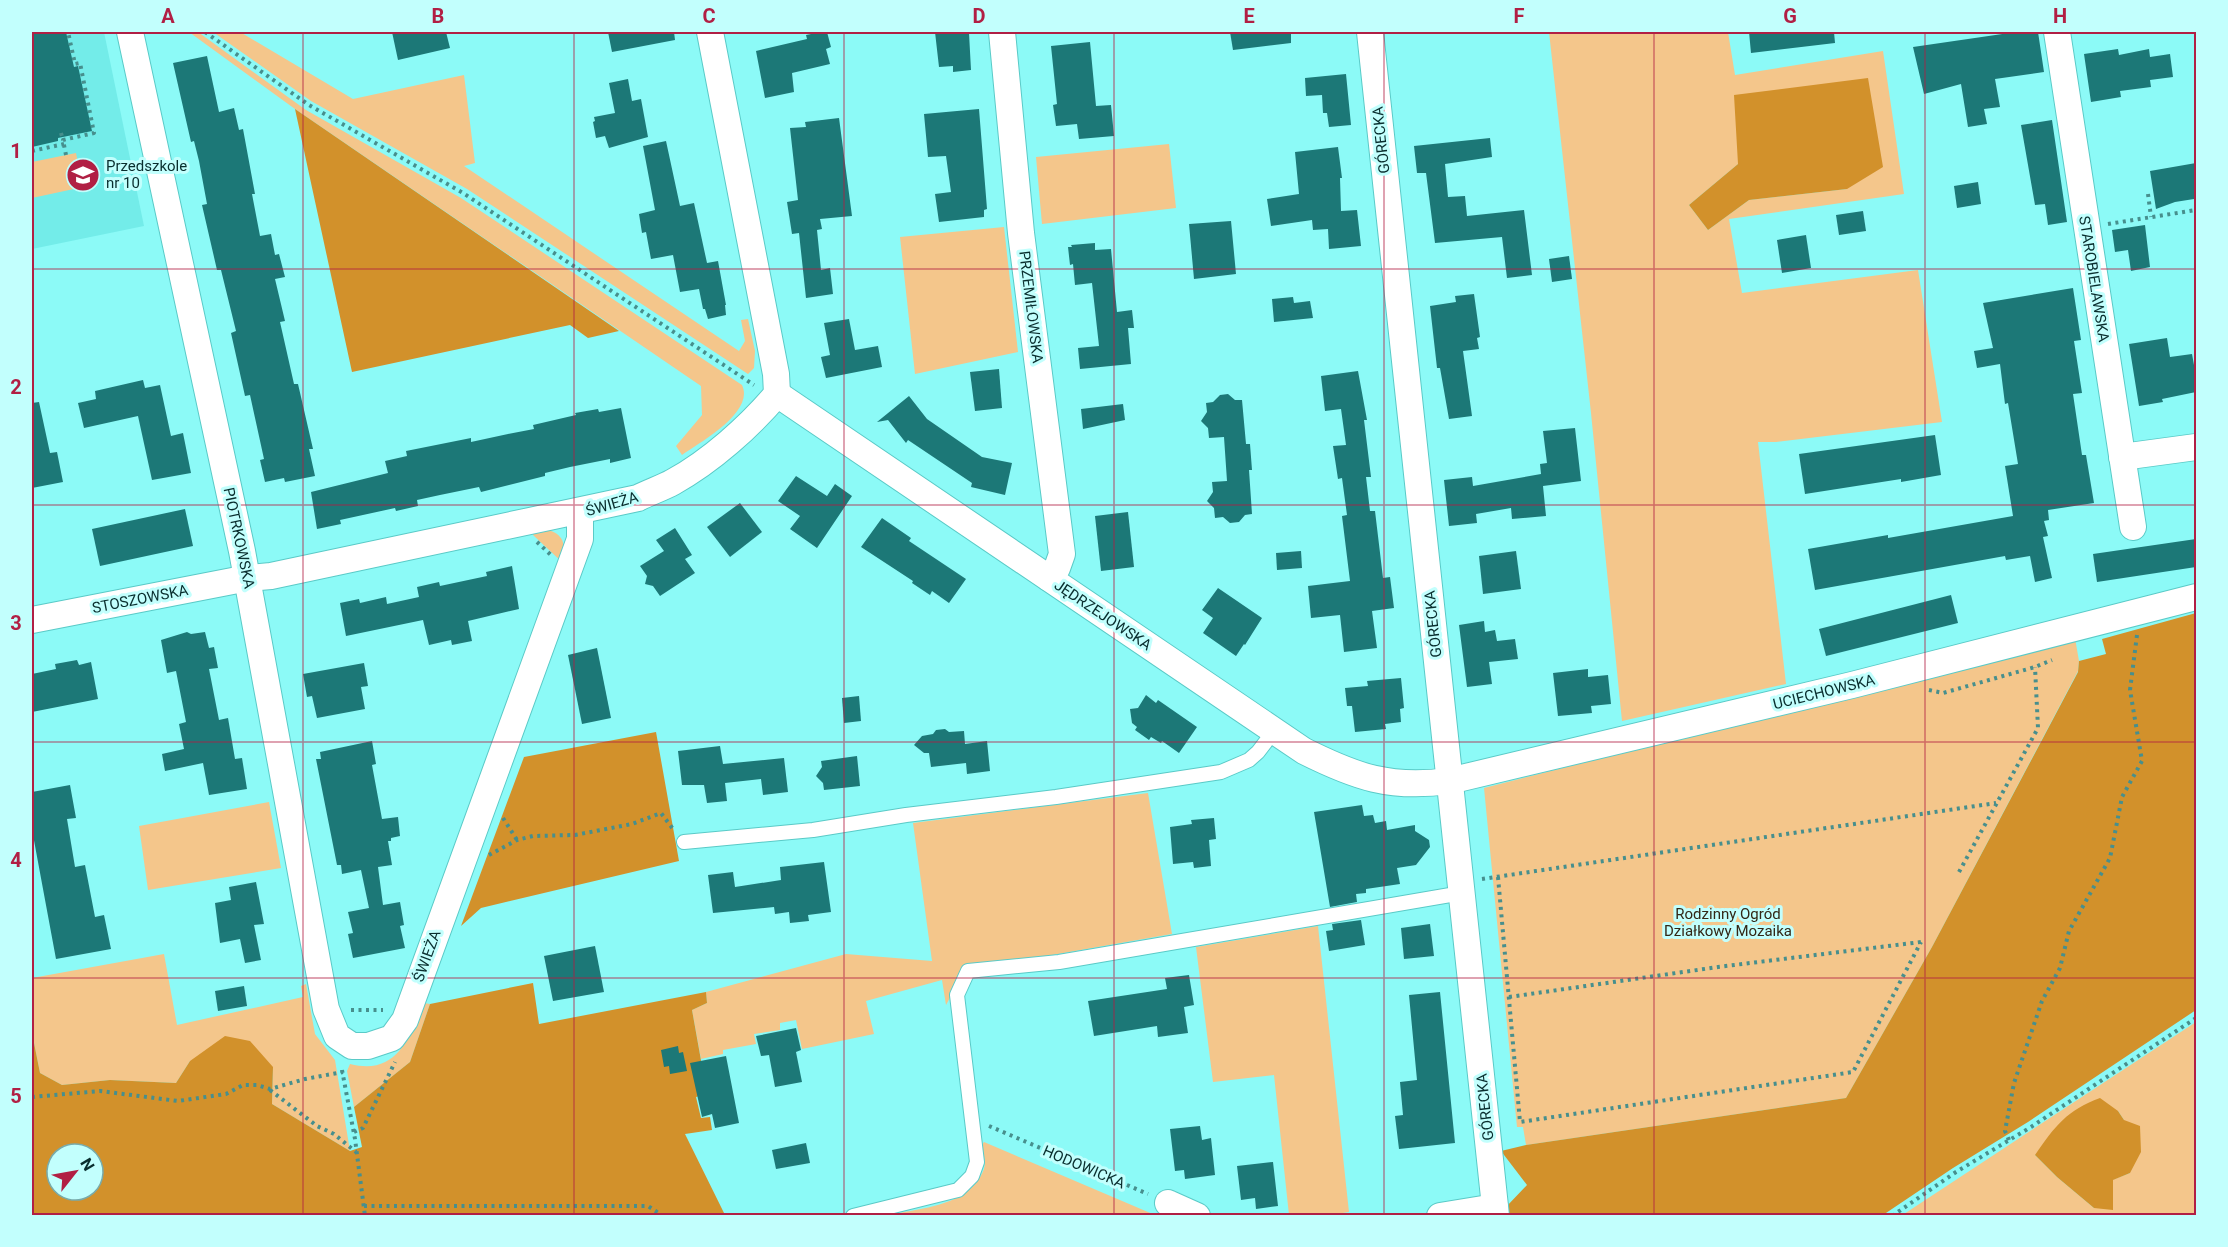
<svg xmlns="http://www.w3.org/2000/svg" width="2228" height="1247" font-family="Roboto,sans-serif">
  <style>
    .built { fill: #73ece9 }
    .green { fill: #f4c68b; fill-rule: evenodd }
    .forest { fill: #d2912b; fill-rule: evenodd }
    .building { fill: #1c7877 }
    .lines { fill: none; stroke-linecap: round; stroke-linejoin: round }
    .service-casing { stroke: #5acac7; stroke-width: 16 }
    .minor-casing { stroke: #5acac7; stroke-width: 28 }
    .path { stroke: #478f8d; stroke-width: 4; stroke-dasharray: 3 4.5; stroke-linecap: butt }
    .service { stroke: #fff; stroke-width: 14 }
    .minor { stroke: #fff; stroke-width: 26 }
    .grid { fill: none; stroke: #b11f44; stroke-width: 1.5; stroke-opacity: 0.55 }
    .labels { text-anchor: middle; stroke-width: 6; stroke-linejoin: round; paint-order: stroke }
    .street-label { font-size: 15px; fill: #092e2e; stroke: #c2fffd }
    .poi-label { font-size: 15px; fill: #092e2e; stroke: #c2fffd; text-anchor: start }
    .park-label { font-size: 15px; fill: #332716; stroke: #c2fffd }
    .neatline { fill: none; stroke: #b11f44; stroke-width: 2 }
    .grid-label { font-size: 20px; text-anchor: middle; font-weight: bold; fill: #b11f44 }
  </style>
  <rect width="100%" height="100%" fill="#8cfaf7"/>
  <!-- built -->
  <path class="built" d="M32 32H104L144 226 32 249Z"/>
  <!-- green -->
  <g class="green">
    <path d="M189 32H198L306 110 461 198 742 385C755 412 701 442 682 455L676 446 702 415 701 386 295 109Z"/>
    <path d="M213 32H240L353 99 464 75 475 163 464 166 739 351 745 341 741 320 748 319 755 351 754 368 748 374 467 189 311 101Z"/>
    <path d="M1549 32H1728L1735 75 1883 51 1904 194 1729 219 1742 293 1918 270 1942 422 1776 442H1758L1786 684 1622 721 1591 413ZM1738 164 1847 189 1749 200 1708 230 1689 205Z"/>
    <path d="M1169 144 1176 208 1042 224 1036 157Z"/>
    <path d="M76 153 83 187 32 198V162Z"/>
    <path d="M1004 227 1018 352 915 374 900 237Z"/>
    <path d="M548 530C566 535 565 547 563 563L533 535V531Z"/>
    <path d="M2075 638 2079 661 2078 671 1932 947 1846 1098 1526 1145 1523 1127H1517L1484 788Z"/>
    <path d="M1148 793 1172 934 1035 958 968 965 946 1005 942 980 866 1001 874 1034 802 1049 796 1020 780 1023V1030L754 1034 756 1044 723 1050V1054L701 1059 692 1010 707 1003 706 992 846 954 932 961 913 823Z"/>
    <path d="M269 802 281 868 148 890 139 826Z"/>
    <path d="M1318 926 1349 1212 1330 1215H1289L1274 1075 1213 1082 1196 947Z"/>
    <path d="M164 954 177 1025 303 997 301 986 306 984 315 1034 335 1060 350 1151 272 1104 273 1067 190 1061 176 1083 110 1080 62 1085 40 1073 34 1043H32V978Z"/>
    <path d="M424 1003 430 1004 410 1062 354 1107 347 1071 350 1064C397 1076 409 1038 424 1003Z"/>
    <path d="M2196 1022V1215L1901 1216ZM2118 1111 2124 1120 2130 1173 2112 1180 2094 1208 2057 1177 2035 1155Z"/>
    <path d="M984 1142 1155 1215 881 1216C915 1209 969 1208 984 1169 986 1162 983 1152 982 1145Z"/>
  </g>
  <!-- forest -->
  <g class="forest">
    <path d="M1868 78 1883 167 1847 189 1749 200 1708 230 1689 205 1738 164 1734 95Z"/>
    <path d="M295 109 619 331 588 338 570 325 352 372Z"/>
    <path d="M2196 613V1010L2028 1122 1953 1168 1883 1215H1507L1506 1207 1527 1185 1501 1151 1526 1145 1846 1098 1932 947 2078 672 2079 661 2106 654 2102 639Z"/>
    <path d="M656 732 679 861 481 908 461 926 524 757Z"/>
    <path d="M533 983 539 1024 706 992 707 1003 692 1010 707 1094 696 1097 701 1118 710 1117 712 1130 685 1134 725 1215H32V1043H34L40 1073 62 1085 110 1080 176 1083 190 1061 225 1036 250 1041 273 1067 272 1104 350 1151 362 1147 354 1107 410 1062 430 1004ZM57 1154H93V1190H57Z"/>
    <path d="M2100 1098 2118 1111 2124 1120 2140 1126 2141 1152 2130 1173 2113 1180V1210L2094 1208 2057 1177 2035 1155C2055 1126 2067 1110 2100 1098Z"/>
  </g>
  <!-- building -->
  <g class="building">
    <path d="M32 32H66L74 67 78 66 92 131 58 138V141L32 147Z"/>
    <path d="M392 32H446L450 48 398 60Z"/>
    <path d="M608 32H674L675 40 612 52Z"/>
    <path d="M821 32H827L831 47 826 49 830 64 792 73 794 92 765 98 756 51 807 39 806 35Z"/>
    <path d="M935 32H967L969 33 971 70 953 72V66L939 67Z"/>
    <path d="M1230 32H1291V43L1233 50Z"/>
    <path d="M1749 32H1834L1835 43 1751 53Z"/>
    <path d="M2016 32H2038L2044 72 1995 79 2000 107 1984 109 1987 124 1968 127 1961 84 1924 94 1913 47Z"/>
    <path d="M1090 42 1096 106 1111 105 1114 136 1079 139 1077 124 1056 126 1053 105 1057 104 1051 46Z"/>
    <path d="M2118 49 2119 55 2149 49 2150 57 2170 54 2173 77 2150 80 2151 87 2120 91 2121 97 2091 102 2084 54Z"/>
    <path d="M207 56 219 112 234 108 239 130 243 129 255 194H252L260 236 271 234 275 255 279 254 285 277 275 279 285 321 280 322 294 384H298L313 449H309L315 476 285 482 284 478 265 482 260 460 264 459 250 395 245 396 231 333 236 331 221 270H217L202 205 207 204 199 161 194 141 191 142 173 63Z"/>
    <path d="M1346 74 1351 125 1329 127 1327 113H1323L1322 95 1306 96 1305 78Z"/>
    <path d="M628 79 632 101 641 99 648 137 609 148 605 136 596 138 593 122 595 121 594 117 615 113 609 83Z"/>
    <path d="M979 109 987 209 984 210V217L939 222 935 194 951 192 946 156 928 157 924 114Z"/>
    <path d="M839 118 852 216 820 219 822 229 817 230 821 270 830 268 833 294 806 298 799 233 792 234 787 202 798 200 790 128 806 127 805 122Z"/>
    <path d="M2052 120 2067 222 2048 225 2045 204 2035 205 2021 125Z"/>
    <path d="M1490 138 1492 157 1445 164 1448 197 1465 196 1467 216 1524 210 1532 275 1507 278 1502 237 1435 243 1426 173H1417L1414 146Z"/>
    <path d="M666 141 680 206 694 203 707 263 718 261 726 305H725L726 315 708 319 705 309H703L699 289 680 292 673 255 651 259 646 232 642 233 639 214 655 210 643 146Z"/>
    <path d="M1338 147 1342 178H1340L1341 211 1357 210 1361 246 1329 249 1328 229 1313 230 1312 220 1271 226 1267 199 1299 194 1295 152Z"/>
    <path d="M2196 163V194L2194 195V199L2175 202 2156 209 2150 171Z"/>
    <path d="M1978 182 1981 204 1957 208 1954 186Z"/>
    <path d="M1863 211 1866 231 1839 235 1836 215Z"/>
    <path d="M1231 221 1236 274 1194 279 1189 224Z"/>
    <path d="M2145 225 2150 267 2131 271 2128 250 2115 252 2112 230Z"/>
    <path d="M1806 235 1811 268 1782 273 1777 240Z"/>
    <path d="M1095 243V250L1111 249 1117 312 1132 310 1134 328H1128L1131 364 1080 369 1078 348 1099 346 1092 283 1075 285 1073 264 1070 265 1068 247H1072L1071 245Z"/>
    <path d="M1569 256 1572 279 1552 282 1549 259Z"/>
    <path d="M2073 288 2081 340 2074 341 2082 393 2073 394 2082 455H2086L2094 503 2048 510 2049 520 2044 521 2048 536 2043 537 2052 578 2035 582 2030 556 2006 560 2005 556 1815 590 1808 549 1888 535V538L2013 516 2005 466 2018 464 2008 403 2005 404 2000 364 1977 368 1974 351 1993 348 1983 303Z"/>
    <path d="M1474 294 1480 337 1477 338 1479 349 1463 351 1472 416 1449 419 1440 368H1437L1430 306 1456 302 1455 296Z"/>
    <path d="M1293 297 1294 303 1310 301 1313 318 1274 322 1272 299Z"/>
    <path d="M849 319 855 350 878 346 882 367 826 378 821 357 830 355 824 323Z"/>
    <path d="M2167 338 2170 357 2192 354 2194 365H2196V392L2162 399 2163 402 2139 406 2129 344Z"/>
    <path d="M999 369 1002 408 975 411 970 372Z"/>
    <path d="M1358 371 1367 420H1364L1371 477H1366L1370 511H1375L1383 578 1390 577 1394 608 1372 611 1377 648 1344 652 1340 615 1311 618 1308 586 1350 581 1342 516 1347 515 1342 478 1338 479 1333 446 1346 445 1341 409 1325 411 1321 376Z"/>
    <path d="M143 380 145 388 160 385 171 436 183 433 191 473 152 480 138 416 84 428 78 403 96 399 95 391Z"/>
    <path d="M1228 394 1235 400H1242L1246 444H1250L1252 470H1249L1252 514 1245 515 1239 522 1230 523 1223 517 1215 518 1214 508 1207 501 1213 492 1212 482 1227 481 1224 437 1209 438 1208 428 1201 421 1207 412 1206 403 1213 402 1220 395Z"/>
    <path d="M909 396 927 419 982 457 1012 463 1005 495 971 487 972 483 908 440 906 443 888 420 877 422Z"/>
    <path d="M39 402 50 453 57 452 63 482 32 488V403Z"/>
    <path d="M1123 404 1125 420 1083 429 1081 409Z"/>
    <path d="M621 408 631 458 610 463V459L570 467 545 473V476L481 492 479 487 440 495 417 500 418 506 396 511 395 508 340 520 341 524 317 529 311 492 388 473 385 461 407 456 406 451 471 438V442L508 434 534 429 533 425 576 415 575 413 598 409 599 412Z"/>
    <path d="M1575 428 1581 481 1543 486 1546 516 1512 519 1511 508 1476 514 1477 523 1449 526 1444 480 1472 477 1473 486 1541 474 1540 464 1547 463 1543 431Z"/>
    <path d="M1935 435 1941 475 1901 482V479L1805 494 1799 454Z"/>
    <path d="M796 476 827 496 835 484 852 496 817 548 790 529 800 516 778 501Z"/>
    <path d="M740 503 762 532 730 557 707 527Z"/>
    <path d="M185 509 193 546 100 566 92 529Z"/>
    <path d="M1128 512 1134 567 1101 571 1095 516Z"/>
    <path d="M882 518 911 538 909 541 966 579 949 603 932 591 930 595 912 583 913 581 861 547Z"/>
    <path d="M675 528 692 555 685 559 695 573 660 596 653 586 645 584 647 576 640 566 664 551 656 540Z"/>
    <path d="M2196 539V567L2097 582 2093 554Z"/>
    <path d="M1301 551 1302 568 1277 570 1276 553Z"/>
    <path d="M1516 551 1521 589 1483 594 1479 556Z"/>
    <path d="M512 566 519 609 468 621 472 641 452 645 451 640 429 645 423 620 346 636 340 603 359 599 360 603 386 597 387 604 419 597 417 587 439 582 440 586 487 576 486 572Z"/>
    <path d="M1218 588 1262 618 1245 645 1244 644 1236 656 1203 633 1213 618 1202 610Z"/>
    <path d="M1951 595 1958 623 1826 656 1819 629Z"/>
    <path d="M1484 621 1485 632 1495 630 1497 641 1515 639 1518 659 1489 662 1492 684 1467 687 1459 625Z"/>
    <path d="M187 632 191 634 205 632 209 648 214 647 218 668 209 669 219 720 228 718 235 759 242 758 247 789 209 795 203 763 165 771 162 754 184 749 179 724 186 722 176 671 167 673 161 640Z"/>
    <path d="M597 648 611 718 582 724 568 655Z"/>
    <path d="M77 660 79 665 91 662 98 699 32 712V674L56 669 55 664Z"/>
    <path d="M364 663 368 686 361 687 365 709 317 718 312 696 307 697 303 674Z"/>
    <path d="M1588 669V677L1608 675 1611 704 1591 706 1592 713 1558 716 1553 673Z"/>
    <path d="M1401 678 1404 708 1400 709 1401 722 1385 724 1386 729 1355 732 1352 706H1347L1345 688 1368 686 1367 681Z"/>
    <path d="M1146 695 1156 703 1158 700 1197 727 1179 753 1162 741 1161 743 1151 737 1149 740 1135 730 1137 727 1132 723 1130 709 1138 708Z"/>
    <path d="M859 696 861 721 844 723 842 698Z"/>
    <path d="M945 729 949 732 964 731 965 744 987 741 990 771 967 774 966 763 931 767 929 753H924L914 745 922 736 933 734 936 730Z"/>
    <path d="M372 741 376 764 372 765 382 819 398 817 400 836 391 838V841H388L392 865 378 867 383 905 400 902 404 925 400 926 405 948 353 958 348 934 353 933 348 912 369 908 361 870 342 874 341 865H337L316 759H321L320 752Z"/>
    <path d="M720 746 723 764 784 758 788 792 763 795 761 779 725 783 727 801 707 803 704 785H682L678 751Z"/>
    <path d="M857 756 860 786 824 790 823 783 816 776 822 767 821 761Z"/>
    <path d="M70 785 76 818 67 819 75 867 85 865 95 917 104 915 111 949 56 959 33 835H32V792Z"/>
    <path d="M1362 805 1364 816 1373 815 1375 823 1386 821 1387 830 1415 825V831L1429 840 1430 847 1416 865 1397 868 1400 884 1366 889V893L1356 894 1357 902 1330 907 1314 812Z"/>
    <path d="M1214 818 1216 839 1209 840 1211 866 1194 868 1193 862 1173 864 1170 827 1192 824 1191 820Z"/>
    <path d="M824 862 831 912 808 915 809 921 790 923 789 912 775 914 774 907 713 913 708 875 733 872 735 887 781 880 780 867Z"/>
    <path d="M256 882 264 924 254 925 261 960 245 963 240 939 220 943 215 903 231 900 229 887Z"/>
    <path d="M1361 920 1365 945 1329 951 1326 931 1333 930 1332 924Z"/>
    <path d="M1430 924 1434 956 1404 959 1401 928Z"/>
    <path d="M595 946 604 992 553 1001 544 956Z"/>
    <path d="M1189 975 1194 1005 1184 1007 1188 1033 1158 1037 1157 1026 1094 1036 1088 1001 1167 989 1165 978Z"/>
    <path d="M244 986 247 1006 218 1011 215 991Z"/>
    <path d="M1440 992 1455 1143 1399 1149 1395 1116 1403 1115 1400 1082 1417 1080 1409 995Z"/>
    <path d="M796 1028 801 1050 796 1052 802 1082 775 1087 769 1055 761 1056 756 1036Z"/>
    <path d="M678 1046 679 1053 683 1052 687 1071 670 1074 669 1066 664 1067 661 1050Z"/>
    <path d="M726 1056 739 1123 715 1128 712 1114 702 1117 690 1063Z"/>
    <path d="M1200 1126 1202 1140 1211 1138 1215 1175 1185 1179 1184 1170 1175 1171 1170 1129Z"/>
    <path d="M806 1143 810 1163 776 1169 772 1150Z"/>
    <path d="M1273 1162 1278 1206 1256 1209 1255 1198 1241 1200 1237 1166Z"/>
  </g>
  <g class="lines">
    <defs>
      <g id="service">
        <path d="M684 842 813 830 906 815 1056 797 1221 772 1249 760 1258 752 1274 731"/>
        <path d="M853 1216 958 1190 972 1176 977 1162 957 995 968 971 1059 962 1462 893"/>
      </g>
      <g id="minor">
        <path d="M130 32 242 551 326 1009 337 1036 352 1046H368L392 1038 405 1020 580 539V511"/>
        <path d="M1002 32 1021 233 1062 554 1057 568 1049 578"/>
        <path d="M1370 32 1496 1216"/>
        <path d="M2057 32 2133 527"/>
        <path d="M777 394 1304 751C1356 777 1390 789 1449 781L1852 685 2196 597"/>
        <path d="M2122 457 2196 447"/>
        <path d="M32 620 248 578 271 576 638 498C650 492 662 488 673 482 711 461 749 427 777 394L776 374 710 32"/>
        <path d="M1168 1203 1197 1216"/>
        <path d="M1440 1216 1495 1207"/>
      </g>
    </defs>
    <!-- service casing -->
    <use href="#service" class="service-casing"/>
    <!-- minor casing -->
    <use href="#minor" class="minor-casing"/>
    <!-- path -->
    <g class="path">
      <path d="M205 32 309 105 463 193 754 385"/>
      <path d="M61 133 63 140"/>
      <path d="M32 151 64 144"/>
      <path d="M66 155 63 140 94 133 80 63 75 64 68 32"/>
      <path d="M2148 194 2151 217"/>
      <path d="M2108 224 2196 210"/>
      <path d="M537 542 551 555"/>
      <path d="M1929 690 1943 693 2035 667 2052 660"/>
      <path d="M503 818 517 840"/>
      <path d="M489 855 517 840 533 836 575 835 632 824 661 813 673 829"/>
      <path d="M1959 872 2038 728 2035 667"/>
      <path d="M1498 877 1520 1122 1853 1072 1921 942"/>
      <path d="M1482 879 1996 803"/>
      <path d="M1509 997 1718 967 1921 942"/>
      <path d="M351 1010H383"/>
      <path d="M342 1070 355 1139 365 1216"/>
      <path d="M270 1090 317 1126 334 1134 356 1152"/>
      <path d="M32 1097 100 1091 178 1101 226 1094 243 1085H257L270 1089 305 1079 343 1072"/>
      <path d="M989 1126 1148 1194"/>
      <path d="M354 1132 363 1128 395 1062"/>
      <path d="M2009 1140 2005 1131 2014 1083 2042 1001 2060 968 2069 931 2110 858 2122 797 2142 761 2130 690 2137 635"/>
      <path d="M364 1206H648L663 1216"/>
      <path d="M1892 1216 1956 1172 2031 1127 2196 1018"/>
    </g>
    <!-- service -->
    <use href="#service" class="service"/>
    <!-- minor -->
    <use href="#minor" class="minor"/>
  </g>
  <!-- grid -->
  <path class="grid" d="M303 32V1216M574 32V1216M844 32V1216M1114 32V1216M1384 32V1216M1654 32V1216M1925 32V1216M32 269H2196M32 505H2196M32 742H2196M32 978H2196"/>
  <!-- icons -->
  <defs>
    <symbol id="school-disc" viewBox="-11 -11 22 22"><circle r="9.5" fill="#b11f44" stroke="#c2fffd"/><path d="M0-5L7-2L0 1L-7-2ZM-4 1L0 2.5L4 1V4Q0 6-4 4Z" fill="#fff"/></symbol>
  </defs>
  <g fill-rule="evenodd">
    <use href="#school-disc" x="64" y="156" width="38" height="38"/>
  </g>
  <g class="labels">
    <!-- street labels -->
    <g class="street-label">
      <text transform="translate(1381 140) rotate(-96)" y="5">GÓRECKA</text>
      <text transform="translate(2094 279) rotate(81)" y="5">STAROBIELAWSKA</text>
      <text transform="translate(1031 307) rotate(83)" y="5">PRZEMIŁOWSKA</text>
      <text transform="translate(612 504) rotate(-16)" y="5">ŚWIEŻA</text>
      <text transform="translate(239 538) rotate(78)" y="5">PIOTRKOWSKA</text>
      <text transform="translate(140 599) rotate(-11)" y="5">STOSZOWSKA</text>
      <text transform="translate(1103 615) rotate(34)" y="5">JĘDRZEJOWSKA</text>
      <text transform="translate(1433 624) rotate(-96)" y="5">GÓRECKA</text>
      <text transform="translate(1824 692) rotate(-14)" y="5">UCIECHOWSKA</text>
      <text transform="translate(427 956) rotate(-70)" y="5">ŚWIEŻA</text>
      <text transform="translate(1485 1107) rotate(-96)" y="5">GÓRECKA</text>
      <text transform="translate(1084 1167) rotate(23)" y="5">HODOWICKA</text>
    </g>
    <!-- poi labels -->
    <g class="poi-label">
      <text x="106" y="171">Przedszkole<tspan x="106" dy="17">nr 10</tspan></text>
    </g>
    <!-- park labels -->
    <g class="park-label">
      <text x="1728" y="919">Rodzinny Ogród<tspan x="1728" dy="17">Działkowy Mozaika</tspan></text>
    </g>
  </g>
  <!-- border -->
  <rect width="2228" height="1247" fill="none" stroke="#c2fffd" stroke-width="66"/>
  <!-- north arrow -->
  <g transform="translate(75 1172) rotate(59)"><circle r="28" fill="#c2fffd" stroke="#78abaa" stroke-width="1.5"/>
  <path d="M0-4.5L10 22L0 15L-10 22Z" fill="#b11f44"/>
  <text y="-9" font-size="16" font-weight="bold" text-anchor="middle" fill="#092e2e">N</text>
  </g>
  <rect x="33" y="33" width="2162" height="1181" class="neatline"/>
  <g class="grid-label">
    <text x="168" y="23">A</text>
    <text x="438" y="23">B</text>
    <text x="709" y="23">C</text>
    <text x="979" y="23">D</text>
    <text x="1249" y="23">E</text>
    <text x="1519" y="23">F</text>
    <text x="1790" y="23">G</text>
    <text x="2060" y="23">H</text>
    <text x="16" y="158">1</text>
    <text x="16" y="394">2</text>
    <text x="16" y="630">3</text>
    <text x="16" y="867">4</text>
    <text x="16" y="1103">5</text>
  </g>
</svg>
